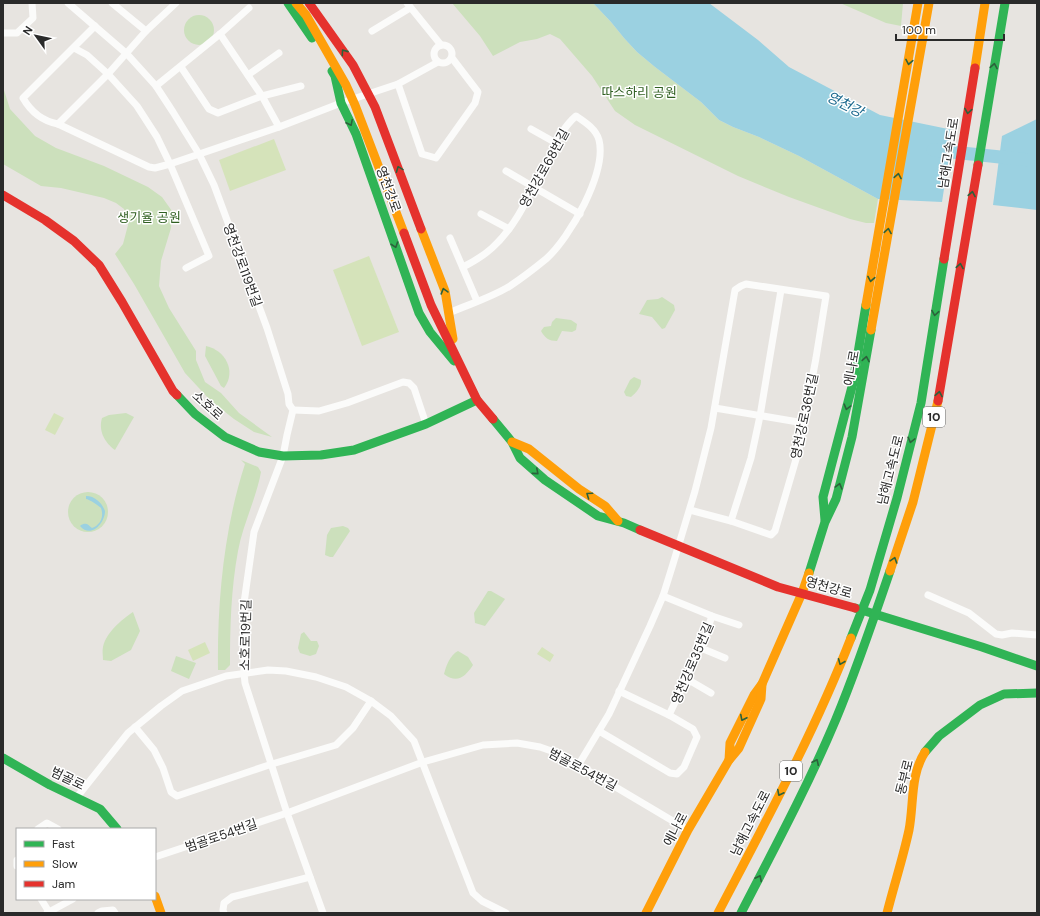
<svg xmlns="http://www.w3.org/2000/svg" width="1040" height="916" font-family="'DM Sans','Noto Sans KR',sans-serif">
  <style>
    .green { fill: #cce0bc }
    .pitch { fill: #d5e3ba }
    .water { fill: #9bd1e1 }
    .lines { fill: none; stroke-linecap: round; stroke-linejoin: round }
    .river { stroke: #9bd1e1; stroke-width: 13 }
    .street { stroke: #fbfbfa; stroke-width: 7 }
    .fast { stroke: #30b455; stroke-width: 9 }
    .slow { stroke: #ff9f0a; stroke-width: 9 }
    .jam { stroke: #e5322d; stroke-width: 9 }
    .oneway { stroke: #2c613b }
    .labels { text-anchor: middle; stroke-width: 3; stroke-linejoin: round; paint-order: stroke }
    .shield { fill: #fff; stroke: #6a6a6a; stroke-width: 1 }
    .shield-label { font-size: 12px; font-weight: bold; fill: #2a2a2a }
    .park-label { font-size: 13px; fill: #2f5f21; stroke: #fff }
    .street-label { font-size: 13px; fill: #2a2a2a; stroke: #fff }
    .water-label { font-size: 14px; font-style: italic; fill: #1a688d; stroke: #fff }
  </style>
  <rect width="100%" height="100%" fill="#e7e4e0"/>
  <!-- green -->
  <g class="green">
    <path d="M452 3H593L611 22 624 38 637 52 655 67 701 102 719 120 733 127 759 137 799 156 878 199 874 223H866L850 219 789 197 738 176 635 125 615 111 592 76 560 39 550 34 537 39 520 42 493 56 480 36Z"/>
    <path d="M840 3H903L901 26 886 23Z"/>
    <circle cx="199" cy="30" r="15"/>
    <path d="M3 87 10 109 35 136 56 148 104 166 148 187 162 197 172 211 171 228 161 261 159 286 169 308 196 351V360L205 382 221 393 239 413 272 437 254 432 234 419 210 400 185 373 134 284 115 254 123 244 128 225 124 209 116 203 104 198 61 188 41 186 3 164Z"/>
    <path d="M662 297 674 305 675 310 665 328 662 329 652 317 639 314 647 300 658 299Z"/>
    <path d="M556 318 571 320 577 324 576 330 572 332 562 331 557 341C549 341 545 338 541 331L544 327 551 326 552 322Z"/>
    <path d="M206 346C225 350 237 371 224 388L221 386 205 356Z"/>
    <path d="M634 377 641 380C642 386 636 393 631 397L626 396 624 392 630 380Z"/>
    <path d="M126 413 134 417 115 450C105 443 98 431 102 418L109 415Z"/>
    <path d="M241 460 258 467 261 472C256 499 243 524 238 551 231 589 230 627 230 665L225 670H218C217 602 224 528 245 464Z"/>
    <circle cx="88" cy="512" r="20"/>
    <path d="M343 526 348 528 350 531 333 557H330L325 555 327 535 331 528Z"/>
    <path d="M488 591H491L505 599 485 626 475 623 474 613Z"/>
    <path d="M133 612 140 631 131 650 111 661 103 660C103 656 102 651 103 647 106 633 121 620 133 612Z"/>
    <path d="M304 632 311 641H317L319 646 316 654 310 656 300 653 298 648 301 634Z"/>
    <path d="M458 651 468 657 473 665C465 677 457 684 444 674 446 666 450 655 458 651Z"/>
    <path d="M176 656 196 663 189 679 171 671Z"/>
  </g>
  <!-- pitch -->
  <g class="pitch">
    <path d="M274 139 286 170 230 191 219 160Z"/>
    <path d="M369 256 399 332 362 346 333 270Z"/>
    <path d="M54 413 64 418 55 435 45 430Z"/>
    <path d="M205 642 210 653 193 661 188 650Z"/>
    <path d="M542 647 554 655 550 662 537 654Z"/>
  </g>
  <!-- water -->
  <g class="water">
    <path d="M593 3H709L758 40 789 67 880 115 953 130 942 202 878 199 799 156 759 137 733 127 719 120 701 102 655 67 637 52 624 38 611 22Z"/>
    <path d="M1037 119V210L993 205 1002 136Z"/>
    <path d="M86 496C95 496 102 503 105 511 105 523 91 539 80 526L81 525C87 522 88 525 92 528 101 525 104 516 101 508 99 506 89 499 86 499Z"/>
  </g>
  <g class="lines">
    <!-- river -->
    <path class="river" d="M933 150 1029 160H1037"/>
    <!-- street -->
    <g class="street">
      <path d="M68 3 127 54 156 86 173 112 199 154 214 185 267 328 288 394 289 404 293 410 287 435 283 456 254 532 244 603V673L245 683 287 813 323 913"/>
      <path d="M112 3 146 31"/>
      <path d="M407 3 441 45"/>
      <path d="M95 26 23 98C31 112 42 121 58 124L149 167 155 168 170 164 279 127 341 103 398 84 438 62"/>
      <path d="M372 31 410 8"/>
      <path d="M3 33H17L33 18 32 3"/>
      <path d="M220 34 262 96 279 127"/>
      <circle cx="443" cy="54" r="9"/>
      <path d="M74 48 87 55 108 74 137 106 157 137 170 164 209 256 186 268"/>
      <path d="M181 67 209 109 218 113 262 96 301 86"/>
      <path d="M248 75 279 53"/>
      <path d="M398 84 422 154 436 158 475 103 478 92 452 58"/>
      <path d="M156 86 220 34 249 8"/>
      <path d="M58 124 108 74 146 31 176 3"/>
      <path d="M531 129 556 143"/>
      <path d="M506 171 580 214"/>
      <path d="M481 214 509 229"/>
      <path d="M450 238 477 301"/>
      <path d="M449 313C469 304 491 298 510 286 522 278 535 268 546 259 570 238 607 172 599 140 596 129 585 122 576 116 563 127 556 143 549 157 532 188 518 225 492 248 483 256 473 262 463 267"/>
      <path d="M715 408 804 423"/>
      <path d="M293 410 319 411 347 403 403 382 409 383 414 388 426 424"/>
      <path d="M731 521 751 458 760 416 781 290"/>
      <path d="M928 595 969 613 996 634 1002 635 1012 633 1037 635"/>
      <path d="M663 596 712 616 739 625"/>
      <path d="M701 648 725 658"/>
      <path d="M687 679 711 693"/>
      <path d="M669 715 701 648 712 616"/>
      <path d="M135 727 154 750 163 768 171 792 177 796 272 764 336 745 353 728 371 701"/>
      <path d="M599 731 670 773 677 774 684 767 697 737 693 729 669 715 619 691"/>
      <path d="M579 764 609 714 650 626 663 596 673 564 695 491 711 428 735 290 741 286 746 284 826 296 816 358 799 449 775 531 771 535 731 521 690 510"/>
      <path d="M77 797 128 733 161 706 182 691 226 676 268 670 286 671 316 677 346 687 371 701 391 716 414 741 473 893 482 901 506 913"/>
      <path d="M38 829 47 823 58 829"/>
      <path d="M155 857 287 813 423 762 483 745 517 743 540 747 560 754 688 830"/>
      <path d="M17 860V866"/>
      <path d="M41 899 49 912"/>
      <path d="M47 913 73 899"/>
      <path d="M98 913 102 911 113 910 115 913"/>
      <path d="M224 913 223 910 224 903 232 897 310 877"/>
    </g>
    <!-- fast -->
    <g class="fast">
      <path d="M288 3 312 38"/>
      <path d="M332 71 335 76 341 103 356 134 419 313 430 332 454 361"/>
      <path d="M978 165 1005 3"/>
      <path d="M177 395 195 414 225 437 259 452 283 456 321 455 354 450 426 424 477 400"/>
      <path d="M493 419 512 442 520 458 545 480 598 516 624 523 640 530"/>
      <path d="M825 520 823 497 853 383 866 305"/>
      <path d="M809 573 825 522 836 499 852 437 871 330"/>
      <path d="M855 608 982 647 1037 666"/>
      <path d="M851 638 870 590 897 498 921 403 944 259"/>
      <path d="M925 752 939 736 980 705 1004 694 1037 693"/>
      <path d="M3 758 50 785 100 809 117 829"/>
      <path d="M741 913C774 849 808 786 836 719 856 671 873 621 890 571"/>
    </g>
    <!-- slow -->
    <g class="slow">
      <path d="M296 3 306 15 346 85 355 105 404 233"/>
      <path d="M975 68 985 3"/>
      <path d="M421 229 445 291 453 339"/>
      <path d="M866 305 918 3"/>
      <path d="M871 330 929 3"/>
      <path d="M512 442 529 449 579 489 605 506 618 521"/>
      <path d="M890 571 913 502 938 401"/>
      <path d="M729 760 730 743 754 695 762 684 802 593 809 573"/>
      <path d="M155 896 161 913"/>
      <path d="M646 913 688 830 729 760 739 748 761 699 762 684"/>
      <path d="M718 913C765 823 814 733 851 638"/>
      <path d="M887 913C894 885 903 858 909 830 914 804 910 775 925 752"/>
    </g>
    <!-- jam -->
    <g class="jam">
      <path d="M309 3 353 65 375 107 421 229"/>
      <path d="M3 195 45 220 74 241 99 265 122 302 173 391 177 395"/>
      <path d="M404 233 431 305 477 400 493 419"/>
      <path d="M944 259 975 68"/>
      <path d="M938 401 978 165"/>
      <path d="M640 530 778 587 855 608"/>
    </g>
  </g>
  <!-- one-way arrows -->
  <defs><path id="oneway-chevron" d="M-2-3.5L2.5 0L-2 3.5" fill="none" stroke-width="1.6" stroke-linecap="round" stroke-linejoin="round"/></defs>
  <g class="oneway">
    <use href="#oneway-chevron" transform="translate(344 52) rotate(-125)"/>
    <use href="#oneway-chevron" transform="translate(909 62) rotate(100)"/>
    <use href="#oneway-chevron" transform="translate(994 66) rotate(-80)"/>
    <use href="#oneway-chevron" transform="translate(968 111) rotate(99)"/>
    <use href="#oneway-chevron" transform="translate(350 123) rotate(64)"/>
    <use href="#oneway-chevron" transform="translate(399 169) rotate(-111)"/>
    <use href="#oneway-chevron" transform="translate(898 176) rotate(-80)"/>
    <use href="#oneway-chevron" transform="translate(972 194) rotate(-80)"/>
    <use href="#oneway-chevron" transform="translate(888 231) rotate(-81)"/>
    <use href="#oneway-chevron" transform="translate(395 245) rotate(71)"/>
    <use href="#oneway-chevron" transform="translate(960 266) rotate(-80)"/>
    <use href="#oneway-chevron" transform="translate(871 279) rotate(100)"/>
    <use href="#oneway-chevron" transform="translate(444 291) rotate(-106)"/>
    <use href="#oneway-chevron" transform="translate(935 313) rotate(99)"/>
    <use href="#oneway-chevron" transform="translate(866 359) rotate(-80)"/>
    <use href="#oneway-chevron" transform="translate(939 394) rotate(-80)"/>
    <use href="#oneway-chevron" transform="translate(847 407) rotate(105)"/>
    <use href="#oneway-chevron" transform="translate(911 440) rotate(104)"/>
    <use href="#oneway-chevron" transform="translate(536 472) rotate(41)"/>
    <use href="#oneway-chevron" transform="translate(839 486) rotate(-75)"/>
    <use href="#oneway-chevron" transform="translate(589 495) rotate(-145)"/>
    <use href="#oneway-chevron" transform="translate(894 560) rotate(-72)"/>
    <use href="#oneway-chevron" transform="translate(841 662) rotate(112)"/>
    <use href="#oneway-chevron" transform="translate(743 718) rotate(117)"/>
    <use href="#oneway-chevron" transform="translate(816 762) rotate(-65)"/>
    <use href="#oneway-chevron" transform="translate(780 793) rotate(117)"/>
    <use href="#oneway-chevron" transform="translate(759 878) rotate(-63)"/>
  </g>
  <g class="labels">
    <!-- shield labels -->
    <g class="shield">
      <rect x="923" y="407" width="22" height="20" rx="3"/>
      <rect x="780" y="761" width="22" height="20" rx="3"/>
    </g>
    <g class="shield-label">
      <text x="934" y="421">10</text>
      <text x="791" y="775">10</text>
    </g>
    <!-- park labels -->
    <g class="park-label">
      <text x="639" y="97">따스하리 공원</text>
      <text x="149" y="222">생기율 공원</text>
    </g>
    <!-- street labels -->
    <g class="street-label">
      <text transform="translate(948 153) rotate(-81)" y="5">남해고속도로</text>
      <text transform="translate(544 168) rotate(-61)" y="5">영천강로68번길</text>
      <text transform="translate(389 189) rotate(70)" y="5">영천강로</text>
      <text transform="translate(243 265) rotate(70)" y="5">영천강로119번길</text>
      <text transform="translate(851 368) rotate(-80)" y="5">에나로</text>
      <text transform="translate(208 405) rotate(42)" y="5">소호로</text>
      <text transform="translate(804 416) rotate(-78)" y="5">영천강로36번길</text>
      <text transform="translate(890 470) rotate(-76)" y="5">남해고속도로</text>
      <text transform="translate(829 587) rotate(16)" y="5">영천강로</text>
      <text transform="translate(245 635) rotate(-89)" y="5">소호로19번길</text>
      <text transform="translate(692 663) rotate(-67)" y="5">영천강로35번길</text>
      <text transform="translate(583 769) rotate(28)" y="5">범골로54번길</text>
      <text transform="translate(904 777) rotate(-76)" y="5">동부로</text>
      <text transform="translate(68 778) rotate(26)" y="5">범골로</text>
      <text transform="translate(750 823) rotate(-63)" y="5">남해고속도로</text>
      <text transform="translate(675 829) rotate(-62)" y="5">에나로</text>
      <text transform="translate(221 835) rotate(-19)" y="5">범골로54번길</text>
    </g>
    <!-- water labels -->
    <g class="water-label">
      <text transform="translate(845 104) rotate(27)" y="5">영천강</text>
    </g>
  </g>
  <!-- border -->
  <rect width="1040" height="916" fill="none" stroke="#2a2a2a" stroke-width="8"/>
  <!-- legend -->
  <rect x="16" y="828" width="140" height="72" fill="#ffffff" stroke="#aaaaaa"/>
  <rect x="24" y="841" width="20" height="6" fill="#30b455" stroke="#aaaaaa"/>
  <text x="52" y="848" font-size="12" fill="#2a2a2a">Fast</text>
  <rect x="24" y="861" width="20" height="6" fill="#ff9f0a" stroke="#aaaaaa"/>
  <text x="52" y="868" font-size="12" fill="#2a2a2a">Slow</text>
  <rect x="24" y="881" width="20" height="6" fill="#e5322d" stroke="#aaaaaa"/>
  <text x="52" y="888" font-size="12" fill="#2a2a2a">Jam</text>
  <!-- north arrow -->
  <g transform="translate(36 36) rotate(303)" stroke="#ffffff" stroke-width="3" paint-order="stroke">
  <path d="M0-3L7 15L0 10L-7 15Z" fill="#2a2a2a"/>
  <text y="-6" font-size="11" font-weight="bold" text-anchor="middle" fill="#2a2a2a">N</text>
  </g>
  <!-- scale -->
  <path d="M896 34v6h108v-6" fill="none" stroke="#2a2a2a" stroke-width="2"/>
  <text x="902" y="34" font-size="12" fill="#2a2a2a" stroke="#ffffff" stroke-width="3" paint-order="stroke">100 m</text>
</svg>
